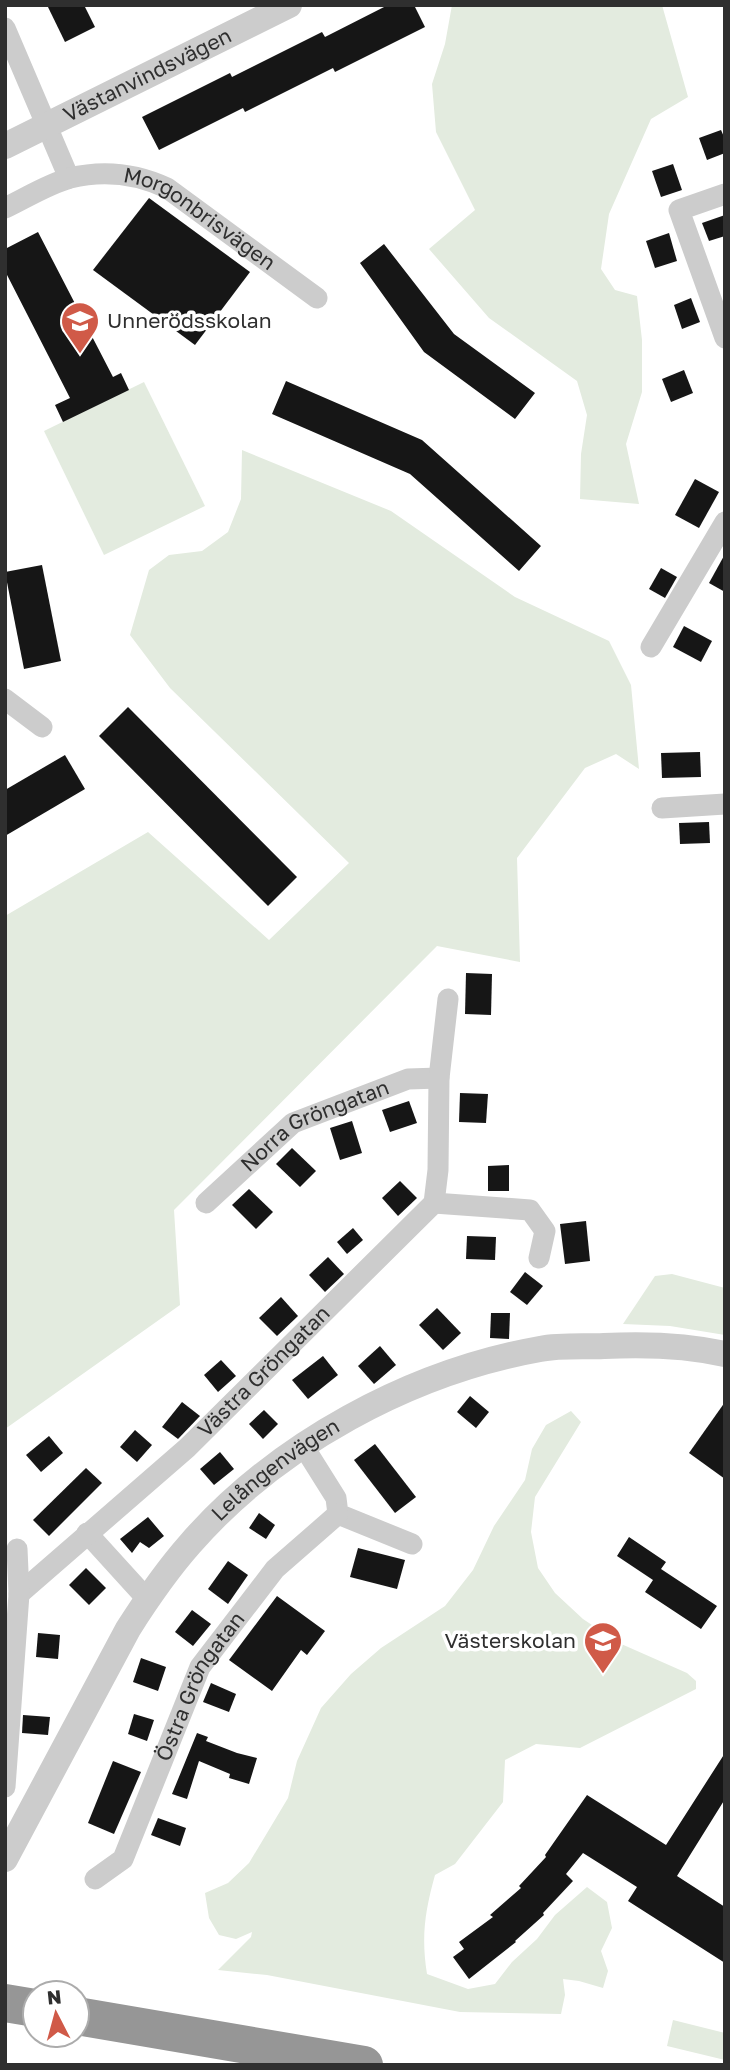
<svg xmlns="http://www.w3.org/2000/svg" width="730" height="2070" font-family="'Golos Text',sans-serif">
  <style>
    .green { fill: #e3ebdf }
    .building { fill: #161616 }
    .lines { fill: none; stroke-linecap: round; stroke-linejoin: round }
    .minor { stroke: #ccc; stroke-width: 21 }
    .tertiary { stroke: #ccc; stroke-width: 26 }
    .motorway { stroke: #969696; stroke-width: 38 }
    .labels { text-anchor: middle; stroke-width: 7; stroke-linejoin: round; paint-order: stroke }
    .street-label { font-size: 21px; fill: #2f2f2f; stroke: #fff }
    .poi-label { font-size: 21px; fill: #2f2f2f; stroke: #fff; text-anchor: start }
  </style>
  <rect width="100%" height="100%" fill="#fff"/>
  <!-- green -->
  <g class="green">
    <path d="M452 5H662L688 97 651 119 609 214 601 269 615 290 637 296 642 340V392L626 444 639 504 580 499 581 454 587 415 577 381 489 318 429 249 475 210 436 132 432 84 445 44Z"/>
    <path d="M144 382 205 506 104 555 44 431Z"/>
    <path d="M242 450 391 511 515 597 609 641 631 685 639 769 616 754 585 768 517 858 520 962 437 946 174 1210 180 1305 5 1429V916L148 832 269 940 349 863 170 688 130 635 149 570 169 555 202 551 228 532 241 499Z"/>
    <path d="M672 1274 725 1288V1335L670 1326 623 1324 655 1276Z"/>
    <path d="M571 1411 581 1422 535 1497 531 1532 538 1568 555 1593 583 1619 619 1643 687 1673 696 1681V1689L580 1748 536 1744 505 1760 503 1802 455 1864 435 1875C425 1911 421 1937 427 1974L468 1989 495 1984 512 1962 537 1939 555 1915 587 1887 607 1902 612 1928 601 1951 608 1971 603 1988 579 1981 563 1979 565 1995 561 2014 460 2012 267 1975 218 1970 251 1937 252 1932 236 1939 219 1935 209 1918 205 1893 228 1883 249 1863 288 1798 297 1761 321 1708 351 1674 381 1648 445 1606 473 1570 494 1526 525 1480 532 1449 546 1425Z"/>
    <path d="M673 2020 725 2033V2060L667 2046Z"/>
  </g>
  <!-- building -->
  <g class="building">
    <path d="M47 5H84L95 27 65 42Z"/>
    <path d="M388 5H414L425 27 335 72 333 68 245 112 243 108 159 150 142 117 230 73 232 77 322 32 325 37Z"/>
    <path d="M721 130 725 139V153L707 160 699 138Z"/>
    <path d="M673 164 682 190 661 197 652 171Z"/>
    <path d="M149 198 250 272 195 345 93 270Z"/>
    <path d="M725 215V236L709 241 702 223Z"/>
    <path d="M38 232 113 377 121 373 129 390 63 422 55 405 70 398 5 271V249Z"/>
    <path d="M669 233 677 261 655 268 646 241Z"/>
    <path d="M384 244 454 334 535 393 515 419 424 352 360 263Z"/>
    <path d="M691 298 700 322 682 329 674 305Z"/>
    <path d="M684 370 693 393 671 402 662 379Z"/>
    <path d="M286 381 422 440 541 546 519 571 410 474 272 414Z"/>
    <path d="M695 479 719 492 699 528 675 515Z"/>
    <path d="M725 554V592L709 583Z"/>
    <path d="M42 565 61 661 24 669 5 572Z"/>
    <path d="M661 568 677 577 665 598 649 589Z"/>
    <path d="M684 626 712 641 701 662 673 647Z"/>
    <path d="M128 707 297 877 268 906 99 736Z"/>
    <path d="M700 752 701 777 662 778 661 753Z"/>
    <path d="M65 755 85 789 5 836V790Z"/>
    <path d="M709 822 710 843 680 844 679 823Z"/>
    <path d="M466 973 492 974 491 1015 465 1014Z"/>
    <path d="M460 1093 488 1094 486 1123 459 1122Z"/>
    <path d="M409 1101 417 1123 390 1132 382 1110Z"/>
    <path d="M352 1121 362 1153 340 1160 330 1128Z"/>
    <path d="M292 1148 316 1171 300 1187 276 1164Z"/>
    <path d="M509 1165V1191H488V1166Z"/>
    <path d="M400 1181 417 1198 398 1216 382 1198Z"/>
    <path d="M249 1189 273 1212 256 1229 232 1205Z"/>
    <path d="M586 1221 590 1261 565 1264 560 1224Z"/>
    <path d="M353 1228 363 1240 347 1254 337 1242Z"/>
    <path d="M467 1236 496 1237 495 1260 466 1259Z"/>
    <path d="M328 1257 344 1274 325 1292 309 1275Z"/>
    <path d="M525 1272 543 1286 527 1305 510 1292Z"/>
    <path d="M281 1297 298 1316 277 1336 259 1318Z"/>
    <path d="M437 1308 461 1333 443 1350 419 1325Z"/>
    <path d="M491 1313H510L509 1339 490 1338Z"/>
    <path d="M380 1346 396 1365 374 1384 358 1366Z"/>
    <path d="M323 1356 338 1375 308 1399 292 1380Z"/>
    <path d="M221 1360 236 1376 218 1392 204 1375Z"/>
    <path d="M470 1396 489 1412 476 1428 457 1412Z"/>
    <path d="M182 1402 200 1416 178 1439 162 1427Z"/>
    <path d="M725 1402V1479L689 1453Z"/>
    <path d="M264 1410 278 1424 263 1439 249 1424Z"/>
    <path d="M135 1430 152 1445 137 1462 120 1447Z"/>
    <path d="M49 1436 63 1453 41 1472 26 1455Z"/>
    <path d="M375 1444 416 1497 395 1513 354 1460Z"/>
    <path d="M220 1452 234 1469 214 1485 200 1469Z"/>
    <path d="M86 1468 102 1483 49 1536 33 1520Z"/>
    <path d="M259 1513 275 1525 266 1539 249 1528Z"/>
    <path d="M148 1517 164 1536 149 1548 140 1542 132 1553 120 1539Z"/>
    <path d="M629 1537 666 1562 661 1569 717 1606 701 1629 645 1592 653 1580 617 1556Z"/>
    <path d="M358 1548 405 1560 397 1589 350 1577Z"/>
    <path d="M228 1561 248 1575 228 1604 208 1589Z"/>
    <path d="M86 1568 106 1588 89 1605 69 1585Z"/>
    <path d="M277 1596 325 1631 307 1655 301 1650 272 1691 229 1660Z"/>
    <path d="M192 1610 211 1624 193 1646 175 1632Z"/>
    <path d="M38 1633 60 1635 58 1659 36 1657Z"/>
    <path d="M141 1658 166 1667 158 1691 133 1682Z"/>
    <path d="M211 1683 236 1694 229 1712 203 1702Z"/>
    <path d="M134 1714 154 1720 147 1741 128 1734Z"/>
    <path d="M23 1715 50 1717 48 1735 22 1733Z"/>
    <path d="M197 1733 208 1737 206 1741 237 1753 257 1758 249 1784 229 1778 230 1774 199 1761 187 1799 172 1794Z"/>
    <path d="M725 1753V1799L677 1876 725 1907V1963L628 1901 637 1887 583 1853 566 1874 573 1881 543 1913 544 1915 515 1941 516 1942 469 1979 453 1957 464 1949 459 1942 493 1917 490 1915 521 1888 519 1886 546 1857 545 1855 587 1795 666 1845Z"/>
    <path d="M113 1761 141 1772 114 1834 88 1823Z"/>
    <path d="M158 1818 186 1828 180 1846 151 1835Z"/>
  </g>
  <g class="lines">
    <!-- minor -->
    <g class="minor">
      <path d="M5 28 69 178"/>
      <path d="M725 194 679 210 725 338"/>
      <path id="s1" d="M5 208C26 198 48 184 70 178 103 170 137 174 167 188L317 298"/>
      <path d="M651 647 725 522"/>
      <path d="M5 699 42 727"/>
      <path d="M662 808 725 804"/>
      <path id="s2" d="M206 1203 293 1123 408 1079 439 1078"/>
      <path d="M434 1203 530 1210 545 1231 539 1258"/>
      <path d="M304 1447 336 1498 338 1514 412 1544"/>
      <path d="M87 1533 147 1599"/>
      <path id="s3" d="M19 1594 187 1448 434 1203 438 1170 439 1078 448 999"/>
      <path d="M5 1787 19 1594 17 1549"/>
      <path id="s4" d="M95 1879 123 1859 200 1667 275 1569 338 1514"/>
    </g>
    <!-- tertiary -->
    <g class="tertiary">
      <path id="s5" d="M5 146 289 5"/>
      <path id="s6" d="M5 1859 128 1629C147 1599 167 1570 190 1544 277 1444 411 1372 540 1349 561 1345 583 1347 604 1346 644 1344 685 1345 725 1354"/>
    </g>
    <!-- motorway -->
    <g class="motorway">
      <path d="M5 2003 35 2008"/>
      <path d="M77 2016 364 2065"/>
    </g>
  </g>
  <!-- icons -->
  <defs>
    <symbol id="school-pin" viewBox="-11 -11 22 30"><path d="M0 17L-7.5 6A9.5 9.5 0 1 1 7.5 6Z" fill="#d05a48" stroke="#fff"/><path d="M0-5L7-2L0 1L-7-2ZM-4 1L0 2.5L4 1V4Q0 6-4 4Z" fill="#fff"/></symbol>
  </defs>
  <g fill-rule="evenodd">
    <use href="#school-pin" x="58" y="299" width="44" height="60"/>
    <use href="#school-pin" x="581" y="1619" width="44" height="60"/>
  </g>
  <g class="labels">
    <!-- street labels -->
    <g class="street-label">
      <text dy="7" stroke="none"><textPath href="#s5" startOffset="159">Västanvindsvägen</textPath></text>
      <text dy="7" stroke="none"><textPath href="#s1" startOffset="214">Morgonbrisvägen</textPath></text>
      <text dy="7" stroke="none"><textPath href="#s2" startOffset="136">Norra Gröngatan</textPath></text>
      <text dy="7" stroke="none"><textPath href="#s3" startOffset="331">Västra Gröngatan</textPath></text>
      <text dy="7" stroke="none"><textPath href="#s6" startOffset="480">Lelångenvägen</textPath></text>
      <text dy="7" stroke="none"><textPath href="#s4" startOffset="224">Östra Gröngatan</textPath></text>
    </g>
    <!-- poi labels -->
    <g class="poi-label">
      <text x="107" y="328">Unnerödsskolan</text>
      <text x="576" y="1648" text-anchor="end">Västerskolan</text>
    </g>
  </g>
  <!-- border -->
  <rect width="730" height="2070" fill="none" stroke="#2f2f2f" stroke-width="14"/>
  <!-- north arrow -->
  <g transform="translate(56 2014) rotate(354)"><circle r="33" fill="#ffffff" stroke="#acacac" stroke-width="2"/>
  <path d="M0-5L12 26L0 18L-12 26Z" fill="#d05a48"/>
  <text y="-10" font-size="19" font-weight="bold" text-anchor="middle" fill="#2f2f2f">N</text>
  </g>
</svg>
